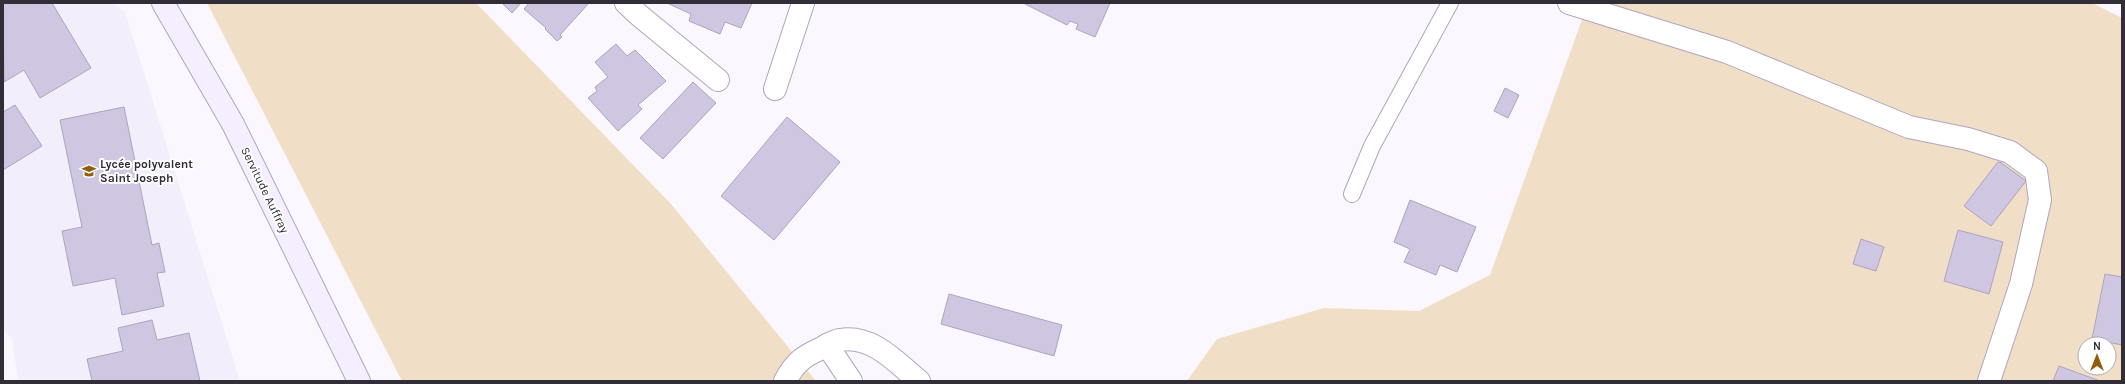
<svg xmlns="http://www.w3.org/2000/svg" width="2125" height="384" font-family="Karla,sans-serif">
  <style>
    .built { fill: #f2eefc }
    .green { fill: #f1dec6; fill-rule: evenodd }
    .building { fill: #cfc7e1; stroke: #aca4bd }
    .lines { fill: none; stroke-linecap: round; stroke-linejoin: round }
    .lane-casing { stroke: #aea6bf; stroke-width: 18 }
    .street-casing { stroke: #aea6bf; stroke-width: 24 }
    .secondary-casing { stroke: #aea6bf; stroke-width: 24 }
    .lane { stroke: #fff; stroke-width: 16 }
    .street { stroke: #fff; stroke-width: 22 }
    .secondary { stroke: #f4eefe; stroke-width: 22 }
    .labels { text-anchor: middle; stroke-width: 4; stroke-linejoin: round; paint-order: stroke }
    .poi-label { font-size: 12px; font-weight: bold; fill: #322e38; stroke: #fff; text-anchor: start }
    .street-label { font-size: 12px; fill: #322e38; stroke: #fff }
  </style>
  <rect width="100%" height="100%" fill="#faf8fe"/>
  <!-- built -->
  <path class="built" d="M3 3H113L125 12 240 381H18L12 339 3 330Z"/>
  <!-- green -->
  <g class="green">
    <path d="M207 3H476L671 204 816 381H402Z"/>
    <path d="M1588 3H2092L2122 18V381H1187L1217 339 1324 308 1419 311 1490 275ZM2085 344H2109V368H2085Z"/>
  </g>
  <!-- building -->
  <g class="building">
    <path d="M3 3H52L91 68 40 98 24 70 4 82Z"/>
    <path d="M502 3H521L512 13Z"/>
    <path d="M529 3H589L560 35 562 37 557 41 545 29 546 28 524 9Z"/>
    <path d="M670 3H752L741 28 725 22 720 34 689 21 691 14 669 4Z"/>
    <path d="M1023 3H1110L1095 37 1076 29 1078 24 1070 21 1067 25Z"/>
    <path d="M616 44 627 56 635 50 666 81 638 105 642 109 618 131 588 98 597 91 595 87 608 77 595 62Z"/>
    <path d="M693 82 716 103 663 159 640 138Z"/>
    <path d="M1505 88 1519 95 1508 118 1494 111Z"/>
    <path d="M15 105 42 146 3 170V112Z"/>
    <path d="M124 107 152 245 159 243 165 272 157 273 164 306 122 315 115 278 73 286 62 231 82 227 60 120Z"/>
    <path d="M787 117 840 162 774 240 721 196Z"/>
    <path d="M2000 162 2026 181 1991 226 1964 206 1997 163Z"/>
    <path d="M1410 200 1476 227 1457 272 1440 265 1436 275 1404 262 1410 249 1394 242Z"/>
    <path d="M1958 230 2003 242 1989 294 1944 281Z"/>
    <path d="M1861 239 1884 247 1876 271 1853 264Z"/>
    <path d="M2105 274 2122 277V345L2092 339Z"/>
    <path d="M949 294 1062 325 1054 356 941 324Z"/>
    <path d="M152 320 157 340 189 333 200 381H92L87 359 123 351 118 328Z"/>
    <path d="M2059 366 2100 381H2053Z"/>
  </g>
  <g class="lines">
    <defs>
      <path id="lane" d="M1352 194 1372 146 1450 3"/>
      <g id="street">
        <path d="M626 3 640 16 718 80"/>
        <path d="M1569 3 1727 52 1909 127 1968 139 2010 152 2036 171 2040 200 2021 284 1989 381"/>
        <path d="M775 89 803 3"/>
        <path d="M827 345 851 381"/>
        <path d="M785 381C795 363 802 357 820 349 826 346 833 341 840 340 872 334 897 363 919 381"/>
      </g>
      <path id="secondary" d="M163 3 233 124 359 381"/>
    </defs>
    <!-- lane casing -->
    <use href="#lane" class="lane-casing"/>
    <!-- street casing -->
    <use href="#street" class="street-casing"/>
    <!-- secondary casing -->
    <use href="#secondary" class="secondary-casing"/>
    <!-- lane -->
    <use href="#lane" class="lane"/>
    <!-- street -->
    <use href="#street" class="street"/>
    <!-- secondary -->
    <use href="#secondary" class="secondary"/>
  </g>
  <!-- icons -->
  <defs>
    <symbol id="school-bare" viewBox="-9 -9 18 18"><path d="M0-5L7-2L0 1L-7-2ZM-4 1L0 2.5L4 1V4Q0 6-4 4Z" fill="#905e0c" stroke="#fff" stroke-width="2.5" paint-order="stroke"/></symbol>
  </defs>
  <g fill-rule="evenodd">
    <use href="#school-bare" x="79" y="161" width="20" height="20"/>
  </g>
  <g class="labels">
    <!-- poi labels -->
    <g class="poi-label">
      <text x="100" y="168">Lycée polyvalent<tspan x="100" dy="14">Saint Joseph</tspan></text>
    </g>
    <!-- street labels -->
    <g class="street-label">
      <text transform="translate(265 190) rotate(64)" y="4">Servitude Auffray</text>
    </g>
  </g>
  <!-- border -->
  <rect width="2125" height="384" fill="none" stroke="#322e38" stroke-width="8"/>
  <!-- north arrow -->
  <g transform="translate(2097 356)"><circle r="19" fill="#ffffff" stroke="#adabaf"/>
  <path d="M0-3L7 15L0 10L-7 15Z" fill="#905e0c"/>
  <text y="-6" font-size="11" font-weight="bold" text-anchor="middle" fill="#322e38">N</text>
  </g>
</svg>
